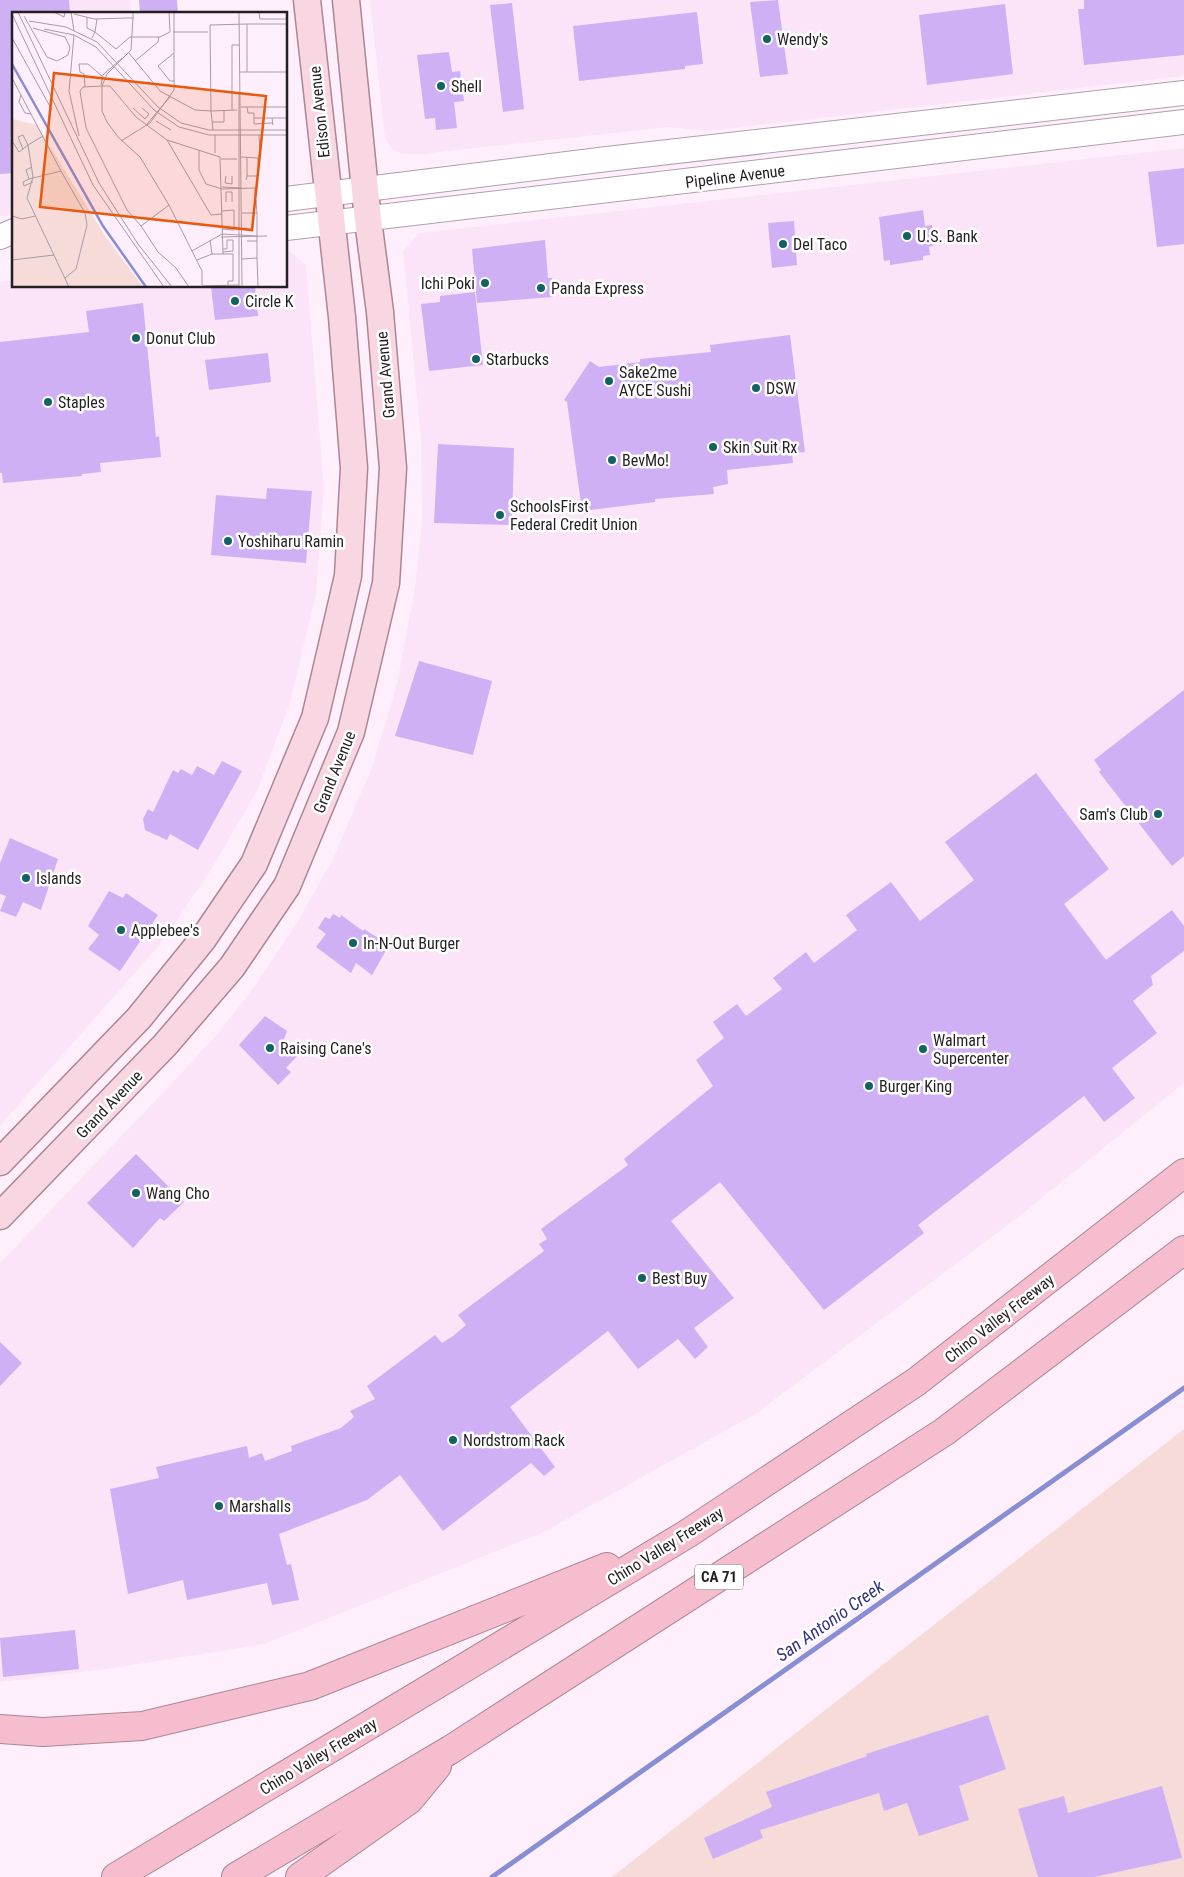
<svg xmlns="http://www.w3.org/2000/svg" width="1184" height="1877" font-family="'Roboto Condensed',sans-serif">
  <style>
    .built { fill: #fbe4f7 }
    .green { fill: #f6dbd8 }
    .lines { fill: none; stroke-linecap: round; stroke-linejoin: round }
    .stream { stroke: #878ed3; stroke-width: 5 }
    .building { fill: #cfb0f5 }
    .secondary-casing { stroke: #aea0ac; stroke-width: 26 }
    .primary-casing { stroke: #ac8692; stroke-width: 29 }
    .highway-casing { stroke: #ac8692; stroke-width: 30 }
    .secondary { stroke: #fff; stroke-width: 24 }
    .primary { stroke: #f9d7e2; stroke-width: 26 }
    .highway { stroke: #f5bdce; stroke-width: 28 }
    .poi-dot { fill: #116265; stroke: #fff; stroke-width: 2 }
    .labels { text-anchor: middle; stroke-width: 5; stroke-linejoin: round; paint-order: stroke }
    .shield { fill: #fff; stroke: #666265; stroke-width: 1 }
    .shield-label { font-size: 15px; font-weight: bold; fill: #241f23 }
    .poi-label { font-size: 16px; fill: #241f23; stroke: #fff; text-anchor: start }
    .street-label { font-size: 16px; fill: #241f23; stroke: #fff }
    .water-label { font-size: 18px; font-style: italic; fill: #333182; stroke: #fff }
    .inset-river { fill: none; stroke: #878ed3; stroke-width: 2.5 }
    .inset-road { fill: none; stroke: #a79ca5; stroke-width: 1 }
    .view { fill: #e8590c; fill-opacity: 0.15; stroke: #e8590c; stroke-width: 2.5 }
    .inset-edge { fill: none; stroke: #241f23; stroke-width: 2.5 }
  </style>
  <rect width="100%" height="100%" fill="#ffeffc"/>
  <!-- built -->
  <g class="built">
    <path d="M0 0H130L132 14H14V215L0 216Z"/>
    <path d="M370 0H1184V76L707 131 669 127 421 154H402L392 149 385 139Z"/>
    <path d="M1184 148V1083L1017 1218 755 1414 542 1533 264 1644 114 1668 0 1682V1263L175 1080 219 1032 254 987 295 926 333 859 372 767 397 684 415 587 422 520 421 439 403 251 419 233Z"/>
    <path d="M289 251 306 265 324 489 316 594 290 703 258 789 211 870 161 943 0 1126V282L14 280V286H286V252Z"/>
  </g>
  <!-- green -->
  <path class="green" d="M1184 1429V1877H612Z"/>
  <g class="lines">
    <!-- stream -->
    <path class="stream" d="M492 1877 1184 1388"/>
  </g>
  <!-- building -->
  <g class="building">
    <path d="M0 0H69L70 14H14V173L0 174Z"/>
    <path d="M139 0H177L178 14H140Z"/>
    <path d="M778 0 788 74 760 77 750 2Z"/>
    <path d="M1084 0H1184V55L1084 65 1078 9H1084Z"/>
    <path d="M512 3 524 109 503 112 490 5Z"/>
    <path d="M1005 4 1013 74 927 85 919 15Z"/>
    <path d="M697 12 703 64 685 66V69L579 81 573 26Z"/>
    <path d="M449 52 452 72 460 71 464 101 454 102 457 128 436 130 435 118 425 119 417 55Z"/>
    <path d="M1184 168V244L1157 247 1148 172Z"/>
    <path d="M923 210 925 226 932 225 935 245 929 247 930 255 923 256V260L890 265V260L884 261 879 217Z"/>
    <path d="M794 221 797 265 772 268 768 223Z"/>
    <path d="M545 240 548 278H552L553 297 477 303 472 249Z"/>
    <path d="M255 286 258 316 215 320 211 287Z"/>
    <path d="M475 292 483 365 429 371 421 304 440 302V296Z"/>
    <path d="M143 303 156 437 159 436 161 457 100 463 101 472 82 474V476L3 483 2 473H0V342L89 332 86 311Z"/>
    <path d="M790 335 805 452 792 453 793 463 727 470 728 484 713 487 714 494 655 499V502L582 511 567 402 564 400 590 361 599 367 640 362V359L711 352 710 345Z"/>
    <path d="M268 353 271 382 209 390 205 360Z"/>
    <path d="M438 444 514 448 512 525 434 523Z"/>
    <path d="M267 488 312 491 306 563 211 555 216 495 266 499Z"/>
    <path d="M419 661 492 681 473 755 395 736Z"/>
    <path d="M1184 690V856L1172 866 1099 772 1101 770 1094 760Z"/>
    <path d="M222 761 242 771 198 850 170 834 167 840 145 830 143 819 148 809 153 812 173 770 178 773 181 769 192 775 197 766 214 775Z"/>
    <path d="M1036 773 1109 869 1064 904 1106 960 1172 910 1184 926V951L1151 976 1153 985 1133 1001 1157 1033 1112 1068 1135 1098 1104 1122 1084 1096 918 1225 924 1233 824 1310 720 1182 671 1221 734 1298 694 1328 708 1347 695 1359 678 1339 638 1369 608 1331 510 1407 555 1467 544 1476 531 1463 443 1531 400 1475 367 1500 279 1534 287 1565 291 1564 299 1600 272 1605 267 1583 187 1600 183 1580 128 1594 110 1489 159 1478 156 1467 247 1446 249 1458 262 1453 265 1461 292 1451 291 1446 341 1428 354 1417 350 1411 375 1399 367 1386 435 1335 442 1343 453 1336 466 1325 458 1315 544 1251 539 1244 547 1239 541 1229 628 1165 624 1159 713 1086 696 1060 724 1038 713 1022 737 1004 746 1016 782 989 773 978 806 952 814 963 857 930 846 915 891 882 920 921 974 880 945 842Z"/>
    <path d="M10 838 58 859 41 910 23 902 16 917 0 911 6 896 0 894V863Z"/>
    <path d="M109 891 123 898 126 893 158 915 120 971 88 949 99 935 88 926Z"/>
    <path d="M333 914 340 918 341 915 363 931 364 929 389 945 372 975 356 963 351 973 316 947 326 934 318 928 325 917 330 919Z"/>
    <path d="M265 1016 287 1031 284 1039 302 1051 286 1068 291 1072 278 1085 239 1045Z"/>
    <path d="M136 1154 184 1202 164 1221 160 1218 133 1248 87 1203Z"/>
    <path d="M0 1342 22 1363 0 1386Z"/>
    <path d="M75 1630 79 1669 3 1677 0 1638Z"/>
    <path d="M988 1715 1006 1769 959 1786 969 1820 919 1836 907 1803 884 1811 879 1793 760 1830 763 1838 713 1859 704 1838 772 1807 766 1792 867 1756 866 1754Z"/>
    <path d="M1162 1786 1182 1858 1094 1877H1038L1018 1809 1064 1796 1068 1813Z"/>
  </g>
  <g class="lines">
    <defs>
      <g id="secondary">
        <path d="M286 199 607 159 1184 93"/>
        <path d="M286 228 1184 122"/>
        <path d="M0 237 14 231"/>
      </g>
      <g id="primary">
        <path d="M0 1162 139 1018 203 939 254 864 315 718 348 576 354 468 342 317 307 0"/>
        <path d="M0 1216 165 1045 232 967 287 886 351 732 386 583 393 468 380 312 368 220 346 0"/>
      </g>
      <g id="highway">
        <path d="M0 1729 43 1732 142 1726 310 1686 607 1567"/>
        <path d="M116 1877 687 1534 916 1382 1184 1173"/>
        <path d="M236 1877 450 1750 944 1432 1184 1250"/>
        <path d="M300 1877 409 1800 437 1766"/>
      </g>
    </defs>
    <!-- secondary casing -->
    <use href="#secondary" class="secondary-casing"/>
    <!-- primary casing -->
    <use href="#primary" class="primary-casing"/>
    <!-- highway casing -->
    <use href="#highway" class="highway-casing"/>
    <!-- secondary -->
    <use href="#secondary" class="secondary"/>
    <!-- primary -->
    <use href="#primary" class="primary"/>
    <!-- highway -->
    <use href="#highway" class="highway"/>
  </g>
  <!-- markers -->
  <g class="poi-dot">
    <circle cx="767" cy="39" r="5"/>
    <circle cx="441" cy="86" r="5"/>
    <circle cx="907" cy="236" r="5"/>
    <circle cx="783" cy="244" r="5"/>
    <circle cx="485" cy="283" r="5"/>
    <circle cx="541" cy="288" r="5"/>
    <circle cx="235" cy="301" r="5"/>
    <circle cx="136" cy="338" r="5"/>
    <circle cx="476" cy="359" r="5"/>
    <circle cx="609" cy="381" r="5"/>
    <circle cx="756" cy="388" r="5"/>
    <circle cx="48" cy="402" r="5"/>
    <circle cx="713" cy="447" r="5"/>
    <circle cx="612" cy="460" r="5"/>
    <circle cx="500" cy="515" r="5"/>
    <circle cx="228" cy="541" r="5"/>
    <circle cx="1158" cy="814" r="5"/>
    <circle cx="26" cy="878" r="5"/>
    <circle cx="121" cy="930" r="5"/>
    <circle cx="353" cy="943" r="5"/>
    <circle cx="270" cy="1048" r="5"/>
    <circle cx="923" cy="1049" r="5"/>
    <circle cx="869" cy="1086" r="5"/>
    <circle cx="136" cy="1193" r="5"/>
    <circle cx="642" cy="1278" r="5"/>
    <circle cx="453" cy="1440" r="5"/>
    <circle cx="219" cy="1506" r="5"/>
  </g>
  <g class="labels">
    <!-- shield labels -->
    <rect class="shield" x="695" y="1564.5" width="48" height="25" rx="4"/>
    <g class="shield-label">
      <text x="719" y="1582">CA 71</text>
    </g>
    <!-- poi labels -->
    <g class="poi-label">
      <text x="777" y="45">Wendy's</text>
      <text x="451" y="92">Shell</text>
      <text x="917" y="242">U.S. Bank</text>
      <text x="793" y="250">Del Taco</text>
      <text x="475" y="289" text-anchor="end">Ichi Poki</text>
      <text x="551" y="294">Panda Express</text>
      <text x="245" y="307">Circle K</text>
      <text x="146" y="344">Donut Club</text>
      <text x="486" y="365">Starbucks</text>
      <text x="619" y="378">Sake2me<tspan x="619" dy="18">AYCE Sushi</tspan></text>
      <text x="766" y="394">DSW</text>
      <text x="58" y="408">Staples</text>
      <text x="723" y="453">Skin Suit Rx</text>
      <text x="622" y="466">BevMo!</text>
      <text x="510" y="512">SchoolsFirst<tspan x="510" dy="18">Federal Credit Union</tspan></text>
      <text x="238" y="547">Yoshiharu Ramin</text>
      <text x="1148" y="820" text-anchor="end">Sam's Club</text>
      <text x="36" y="884">Islands</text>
      <text x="131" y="936">Applebee's</text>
      <text x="363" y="949">In-N-Out Burger</text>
      <text x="933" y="1046">Walmart<tspan x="933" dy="18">Supercenter</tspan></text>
      <text x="280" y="1054">Raising Cane's</text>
      <text x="879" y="1092">Burger King</text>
      <text x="146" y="1199">Wang Cho</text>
      <text x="652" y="1284">Best Buy</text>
      <text x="463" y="1446">Nordstrom Rack</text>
      <text x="229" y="1512">Marshalls</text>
    </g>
    <!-- street labels -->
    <g class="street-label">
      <text transform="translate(319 112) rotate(-96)" y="6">Edison Avenue</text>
      <text transform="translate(735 176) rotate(-7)" y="6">Pipeline Avenue</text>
      <text transform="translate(385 375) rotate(-95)" y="6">Grand Avenue</text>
      <text transform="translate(334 772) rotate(-68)" y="6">Grand Avenue</text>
      <text transform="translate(109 1104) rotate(-46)" y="6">Grand Avenue</text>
      <text transform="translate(999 1318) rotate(-38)" y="6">Chino Valley Freeway</text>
      <text transform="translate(665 1546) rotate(-32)" y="6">Chino Valley Freeway</text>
      <text transform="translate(318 1756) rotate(-31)" y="6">Chino Valley Freeway</text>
    </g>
    <!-- water labels -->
    <g class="water-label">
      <text transform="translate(830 1621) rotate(-35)" y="6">San Antonio Creek</text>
    </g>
  </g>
  <!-- overview -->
  <g transform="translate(12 12)">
    <rect width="275" height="275" fill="#ffeffc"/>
    <path d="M0 107 25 113 93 224 131 275H0Z" fill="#f6dbd8"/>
    <path class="inset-river" d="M0 52 91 214 134 275"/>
    <path class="inset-road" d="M6 0 87 171 126 232 160 275M42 0 52 5 53 0M59 0 62 19M227 0 230 275M247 0 248 7H275M0 2 81 173 152 275M62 2 82 7 116 6H121V0M12 4 35 45 45 49 56 43 58 35 53 25 21 16M75 5V16L83 20 80 26M85 7 83 20 104 37 118 25H148L158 20 157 0M17 9 54 15 85 30 146 95 169 111 197 118H275M235 12H275M32 17 62 23 84 35 142 98 167 115 197 123H275M161 20H196M62 23 57 79 67 124M0 26 40 98M117 41 148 79 183 98 199 99 201 118M162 41 146 54 158 69H163M123 49 146 30 147 25M228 60H275M0 66 49 159 17 167 14 158 20 155M89 73 91 63 110 46M90 74 71 75 68 79 74 116 115 198 129 214M90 74 95 62 119 38 121 6M73 75 72 62 68 60 67 52H76L90 64M9 83 7 90 13 101 19 102M229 95H275M235 95 236 101H242V112L261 111M121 96 133 107 137 102 130 96M220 98V33H227M225 98 199 99 198 13 235 12V60M242 106H260M144 109 159 118M200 110H212V99M135 112 158 85M261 113 260 106H275M31 124 16 133 21 165 15 186 57 275M155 128 199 203 210 202M0 129 7 140 11 137 16 133 11 123 6 125 11 137M109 129 138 111 162 78V0M187 138V158L194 172 210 177 243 176V185M203 141V123M229 145 246 146V164H235L234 168M246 145 248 142 247 123M209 147H225M49 159 73 201 75 213 64 257 53 266M214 164 213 171 220 172V164M235 164V145M17 167 11 170 12 174 21 170M210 175 229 176M214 190V180H220V190M157 193 190 259V273M230 201H245L244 188M0 204 10 207 23 204M210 217 222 218V198L210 199M209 225 255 224M198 228 200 242H221V269H216V273M235 229H245V201M211 237H215V228H221V239L211 240M180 239 210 222 245 224M245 246 246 275M230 247 245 246V229M0 248 42 243M185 248 200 242M190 274 227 273M177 275 164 256 146 240 129 214 157 193 128 145 106 125 95 110 90 99V74H98L124 105 155 128 208 145 211 242M227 275V80"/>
    <path class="view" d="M42 61 254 84 240 218 28 195Z"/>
    <rect width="275" height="275" class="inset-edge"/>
  </g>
</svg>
